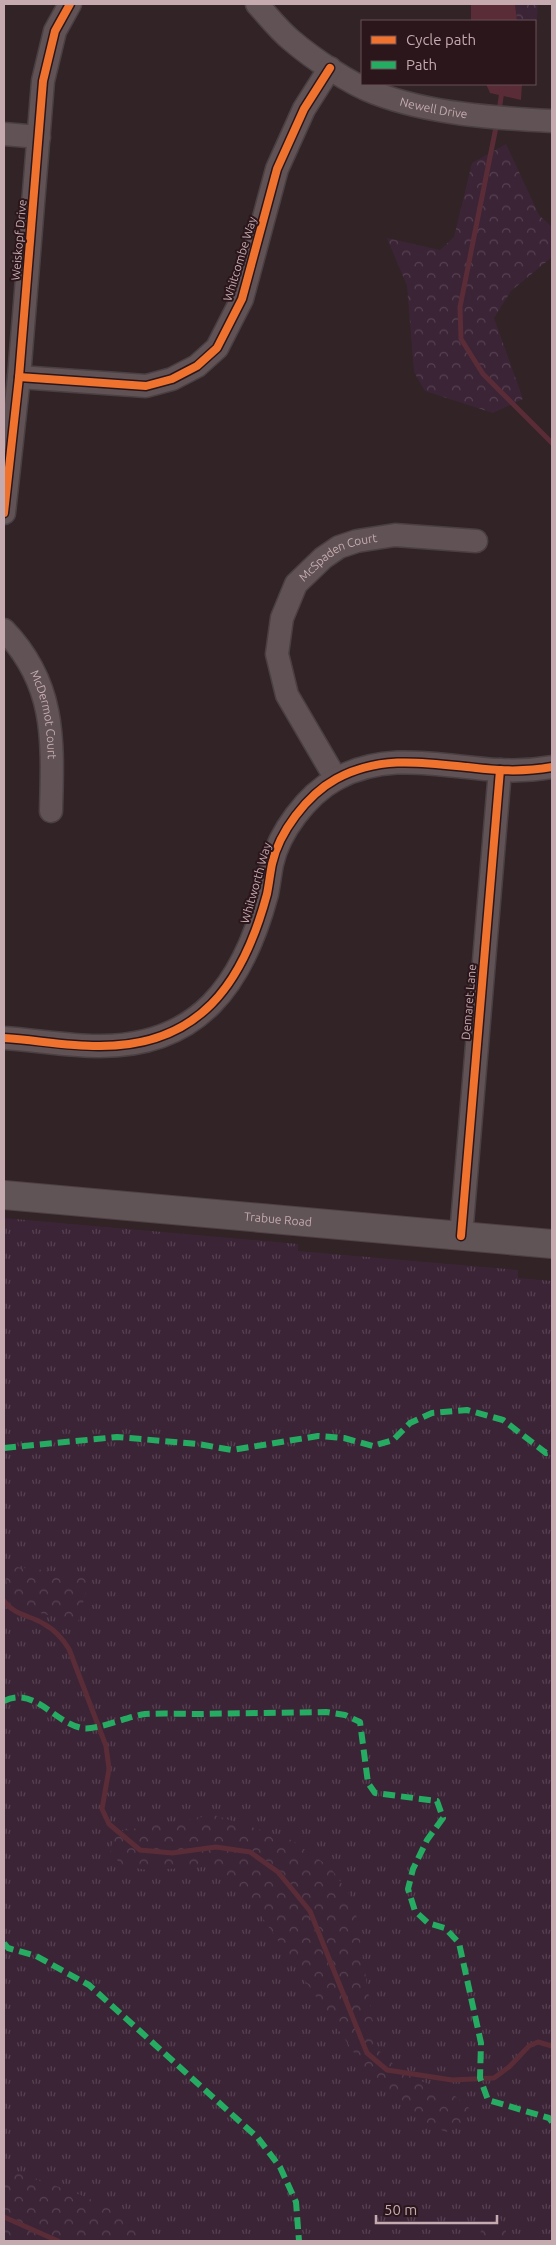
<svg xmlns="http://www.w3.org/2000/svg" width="556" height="2245" font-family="Ubuntu,sans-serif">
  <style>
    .grass { fill: url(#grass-tufts) }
    .forest { fill: url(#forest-crowns) }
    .water { fill: #5a2c37 }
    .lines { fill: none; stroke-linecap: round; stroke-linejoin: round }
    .stream { stroke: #5a2c37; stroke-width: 5 }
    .minor-casing { stroke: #4a3f42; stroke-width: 25 }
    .major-casing { stroke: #4e4043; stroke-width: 30 }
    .minor { stroke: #605255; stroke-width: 22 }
    .major { stroke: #615457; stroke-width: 28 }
    .quiet { stroke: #26ab63; stroke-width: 6; stroke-dasharray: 12 6; stroke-linecap: butt }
    .cycleway-casing { stroke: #2b161b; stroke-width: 11 }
    .cycleway { stroke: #ef722f; stroke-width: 8 }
    .labels { text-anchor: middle; stroke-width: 4; stroke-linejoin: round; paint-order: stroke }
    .street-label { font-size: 12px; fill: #c5aaaf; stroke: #2b161b }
  </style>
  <defs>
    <pattern id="grass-tufts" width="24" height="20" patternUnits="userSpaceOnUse" patternTransform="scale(1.25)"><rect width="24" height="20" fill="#3b2436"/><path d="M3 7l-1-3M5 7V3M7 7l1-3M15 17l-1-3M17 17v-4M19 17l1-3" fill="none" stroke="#564151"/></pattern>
    <pattern id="forest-crowns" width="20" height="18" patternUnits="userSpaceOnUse" patternTransform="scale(1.25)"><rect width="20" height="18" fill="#3b2436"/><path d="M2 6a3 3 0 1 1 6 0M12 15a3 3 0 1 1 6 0" fill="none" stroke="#564151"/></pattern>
  </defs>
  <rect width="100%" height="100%" fill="#312326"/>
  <!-- grass -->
  <path class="grass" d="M4 1218 298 1244V1251L518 1270V1278L552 1281V2241H4Z"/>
  <!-- forest -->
  <g class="forest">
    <path d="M515 4H538L535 49V21H517Z"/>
    <path d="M506 144 539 215 552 227V257L511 291 494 318 523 399 493 413 425 391 414 372 407 286 387 238 440 250 454 237 472 163Z"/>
    <path d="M4 1566 90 1575 78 1623 10 1605Z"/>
    <path d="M214 1815 289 1839 330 1867 354 1901 377 2049 403 2073 455 2096 470 2109 465 2123 446 2132 420 2121 396 2101 365 2069 245 1892 220 1873 205 1867 147 1870 122 1866 110 1851 115 1832Z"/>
    <path d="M4 2169C58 2187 114 2201 157 2241H4Z"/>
    <path d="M500 2218 506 2231 504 2241H478L482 2227Z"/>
  </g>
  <!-- water -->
  <g class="water">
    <path d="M471 4H515L517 21H471Z"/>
    <path d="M486 84H522L521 100 490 93Z"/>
  </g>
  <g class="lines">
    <!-- stream -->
    <g class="stream">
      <path d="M499 111 503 84"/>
      <path d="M497 122 460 307 461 339 483 374 552 443"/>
      <path d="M4 1601C15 1616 30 1615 44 1624 55 1630 63 1639 69 1649L106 1746 109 1769 102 1809 109 1824 140 1850 172 1853 216 1847 250 1852 278 1872 310 1911 367 2053 387 2070 452 2080 494 2078 509 2067 529 2046 538 2042 552 2046"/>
      <path d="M4 2217 58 2241"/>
    </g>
    <defs>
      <g id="minor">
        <path id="s1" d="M257 4C268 16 279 30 291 40 312 58 350 84 375 93 430 114 494 118 552 121"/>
        <path d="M4 134 39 137"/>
        <path d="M19 377 146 386 172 379 197 366 217 348 242 299 277 169 304 109 330 68"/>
        <path d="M4 513 19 377 43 81 55 31 70 4"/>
        <path id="s2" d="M4 630C56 684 53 740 51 811"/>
        <path id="s3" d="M336 779 287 695 277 654 282 618 296 584 323 558 339 547 357 541 395 535 476 541"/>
        <path d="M4 1038C35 1040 67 1046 98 1046 199 1047 243 984 267 894 269 884 270 874 272 864 279 832 307 795 336 779 389 750 443 767 499 770 517 771 535 770 552 767"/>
        <path d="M461 1236 500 770"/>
      </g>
      <g id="major">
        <path id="s4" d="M4 1195 552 1244"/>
      </g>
    </defs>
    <!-- minor casing -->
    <use href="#minor" class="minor-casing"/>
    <!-- major casing -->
    <use href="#major" class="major-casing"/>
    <!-- minor -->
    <use href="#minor" class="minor"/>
    <!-- major -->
    <use href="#major" class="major"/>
    <!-- quiet -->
    <g class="quiet">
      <path d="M4 1448 117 1437 198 1444 232 1450 318 1436 344 1438 373 1446 393 1440 410 1423 432 1413 467 1410 503 1420 546 1453 552 1452"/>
      <path d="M4 1701C35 1686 54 1723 82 1728 95 1731 129 1716 145 1714 164 1713 184 1714 203 1714 244 1713 285 1713 326 1712L345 1715 360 1722 368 1783 375 1793 437 1801 443 1818 427 1840 413 1869 408 1889 415 1911 428 1923 445 1928 459 1943 481 2043 480 2078 488 2100 549 2118 552 2122"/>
      <path d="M4 1943 8 1948 36 1956 89 1985 258 2138 280 2167 296 2202 299 2241"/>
    </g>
    <defs>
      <g id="cycleway">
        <path d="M19 377 146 386 172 379 197 366 217 348 242 299 277 169 304 109 330 68"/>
        <path d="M4 513 19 377 43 81 55 31 70 4"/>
        <path d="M4 1038C35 1040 67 1046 98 1046 199 1047 243 984 267 894 269 884 270 874 272 864 279 832 307 795 336 779 389 750 443 767 499 770 517 771 535 770 552 767"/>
        <path d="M461 1236 500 770"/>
      </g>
    </defs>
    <!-- cycleway casing -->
    <use href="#cycleway" class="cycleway-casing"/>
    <!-- cycleway -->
    <use href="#cycleway" class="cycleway"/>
  </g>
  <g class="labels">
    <!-- street labels -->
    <g class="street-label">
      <text dy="4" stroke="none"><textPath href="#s1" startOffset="210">Newell Drive</textPath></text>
      <text transform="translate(19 240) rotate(-85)" y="4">Weiskopf Drive</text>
      <text transform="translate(240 259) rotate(-73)" y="4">Whitcombe Way</text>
      <text dy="4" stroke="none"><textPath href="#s3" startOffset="264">McSpaden Court</textPath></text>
      <text dy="4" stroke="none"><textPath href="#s2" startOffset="96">McDermot Court</textPath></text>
      <text transform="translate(256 883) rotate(-74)" y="4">Whitworth Way</text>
      <text transform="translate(469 1002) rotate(-85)" y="4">Demaret Lane</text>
      <text dy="4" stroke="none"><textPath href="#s4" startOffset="275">Trabue Road</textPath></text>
    </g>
  </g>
  <!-- border -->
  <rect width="556" height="2245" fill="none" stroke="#c5aaaf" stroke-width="10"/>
  <!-- legend -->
  <rect x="361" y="20" width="175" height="65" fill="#2b161b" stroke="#695156"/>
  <rect x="371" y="36" width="25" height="8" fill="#ef722f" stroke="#695156"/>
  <text x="406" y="45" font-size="15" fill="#c5aaaf">Cycle path</text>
  <rect x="371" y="61" width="25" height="8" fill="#26ab63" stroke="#695156"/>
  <text x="406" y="70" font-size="15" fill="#c5aaaf">Path</text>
  <!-- scale -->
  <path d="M376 2215v8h121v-8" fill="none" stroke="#c5aaaf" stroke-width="2.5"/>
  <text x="384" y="2215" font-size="15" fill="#c5aaaf" stroke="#2b161b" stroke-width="4" paint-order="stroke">50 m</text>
</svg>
